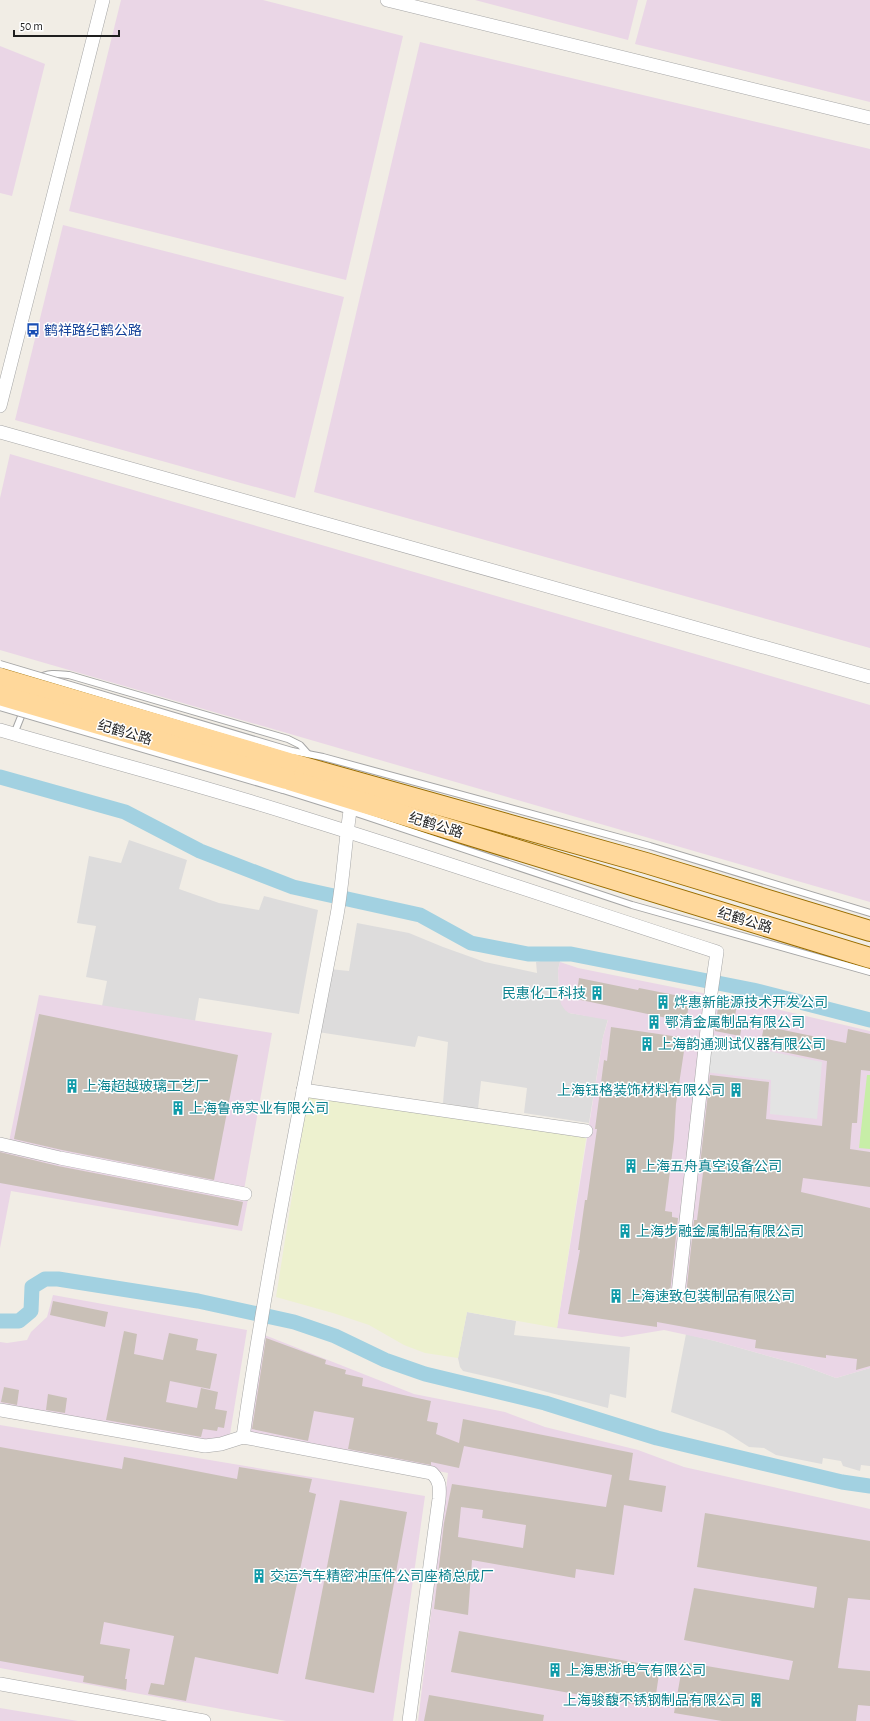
<svg xmlns="http://www.w3.org/2000/svg" width="870" height="1721" font-family="'Alegreya Sans','Noto Sans SC',sans-serif">
  <style>
    .residential { fill: #dddcdc }
    .industrial { fill: #ead6e6 }
    .farmland { fill: #edf1cf }
    .grass { fill: #c7eea7 }
    .parking { fill: #e3e3e3 }
    .lines { fill: none; stroke-linecap: round; stroke-linejoin: round }
    .canal { stroke: #a2d1e1; stroke-width: 15 }
    .building { fill: #c9c0b7; fill-rule: evenodd }
    .lane-casing { stroke: #a6a6a6; stroke-width: 8 }
    .street-casing { stroke: #a6a6a6; stroke-width: 14 }
    .primary-casing { stroke: #9a6d00; stroke-width: 22 }
    .lane { stroke: #fff; stroke-width: 6 }
    .street { stroke: #fff; stroke-width: 13 }
    .primary { stroke: #ffd89b; stroke-width: 20 }
    .lane-bridge-casing { stroke: #a6a6a6; stroke-width: 8; stroke-linecap: butt }
    .primary-bridge-casing { stroke: #9a6d00; stroke-width: 22; stroke-linecap: butt }
    .lane-bridge { stroke: #fff; stroke-width: 6 }
    .primary-bridge { stroke: #ffd89b; stroke-width: 20 }
    .labels { text-anchor: middle; stroke-width: 3; stroke-linejoin: round; paint-order: stroke }
    .transit-label { font-size: 14px; fill: #164399; stroke: #fff; text-anchor: start }
    .street-label { font-size: 14px; fill: #1f1f1f; stroke: #fff }
    .culture-label { font-size: 14px; fill: #0d838f; stroke: #fff; text-anchor: start }
  </style>
  <rect width="100%" height="100%" fill="#f1ede5"/>
  <!-- residential -->
  <g class="residential">
    <path d="M129 840 187 860 179 889 219 903 259 910 264 896 318 910 299 1014 199 998 195 1021 102 1006 107 981 86 977 96 926 77 923 89 856 121 863Z"/>
    <path d="M357 923 409 933 443 947 485 962 537 973 536 962 559 957 560 962 558 970 559 991 569 1013 608 1019 603 1037 589 1123 524 1113 527 1088 481 1081 478 1109 443 1103 448 1042 418 1036 415 1047 318 1032 329 969 349 971Z"/>
    <path d="M467 1312 516 1321 514 1335 630 1347 626 1398 610 1394 608 1408 498 1379 463 1371 460 1367 458 1358Z"/>
    <path d="M686 1334 715 1341 804 1366 836 1378 870 1368V1466L861 1465 860 1471 843 1466 841 1461 823 1458 822 1464 776 1455 764 1448 749 1447 724 1431 671 1412Z"/>
  </g>
  <!-- industrial -->
  <g class="industrial">
    <path d="M121 0H263L403 36 346 280 69 211Z"/>
    <path d="M475 0H638L628 40Z"/>
    <path d="M647 0H870V102L635 44Z"/>
    <path d="M420 42 870 149V648L314 492Z"/>
    <path d="M0 46 45 64 12 196 0 193Z"/>
    <path d="M63 225 344 297 295 498 15 420Z"/>
    <path d="M10 454 870 705V902L0 650V498Z"/>
    <path d="M560 962 578 968 737 1000 870 1031V1368L836 1378 804 1366 715 1341 664 1330 622 1337 557 1328 603 1037 608 1020 569 1013 565 1010 561 1004 559 991 558 970Z"/>
    <path d="M39 995 272 1033 244 1190 9 1142Z"/>
    <path d="M0 1148 248 1199 242 1231 11 1191 0 1248Z"/>
    <path d="M53 1295 247 1330 230 1434 221 1438 200 1440 0 1408V1342L7 1343 27 1340 31 1332 47 1317Z"/>
    <path d="M262 1334 414 1394 505 1412 545 1427 638 1450 684 1467 870 1509V1721H418L448 1473 247 1432Z"/>
    <path d="M0 1425 425 1496 393 1721H286L0 1668Z"/>
    <path d="M0 1708 78 1721H0Z"/>
  </g>
  <!-- farmland -->
  <path class="farmland" d="M308 1095 586 1131V1139L557 1328 467 1312 458 1358 425 1353 404 1345 369 1325 333 1313 276 1297Z"/>
  <!-- grass -->
  <path class="grass" d="M867 1075H870V1149L859 1148Z"/>
  <!-- parking -->
  <path class="parking" d="M709 1034 758 1043V1049L822 1062 817 1119 770 1114 771 1080 705 1072Z"/>
  <g class="lines">
    <!-- canal -->
    <g class="canal">
      <path d="M0 777 125 812 200 851 293 887 420 915 471 943 528 954H571L753 990 870 1020"/>
      <path d="M0 1321H19L31 1311 32 1287 45 1279H58L198 1301 294 1322 335 1336 385 1360 425 1374 545 1403 657 1438 842 1482 870 1486"/>
    </g>
  </g>
  <!-- building -->
  <g class="building">
    <path d="M579 978 638 990 639 988 690 998 686 1022 576 999Z"/>
    <path d="M719 999 737 1003 735 1017 743 1019 740 1036 715 1031Z"/>
    <path d="M39 1014 238 1055 214 1180 62 1150 14 1139Z"/>
    <path d="M764 1026 846 1043 848 1029 870 1034V1071L861 1070 857 1123H852L850 1149 870 1152V1187L803 1178 801 1192 870 1208V1366L856 1370 857 1359 826 1355V1358L755 1348 756 1340 657 1322V1327L568 1314 580 1250H578L585 1200H587L597 1129H595L604 1060 607 1061 611 1027 686 1038 676 1104 674 1139 665 1211 672 1212V1217L678 1218 670 1293 673 1300 678 1302 682 1301 686 1295 694 1220H697L704 1165H700L710 1075 769 1082 766 1119 822 1126 827 1061 760 1047Z"/>
    <path d="M0 1152 58 1166 243 1202 238 1226 0 1183Z"/>
    <path d="M53 1301 108 1312 105 1327 50 1315Z"/>
    <path d="M124 1331 137 1334 134 1354 163 1360 169 1333 198 1339 196 1350 217 1354 210 1389 170 1381 166 1402 197 1408 201 1388 218 1392 215 1409 227 1411 224 1428 218 1427 217 1431 203 1429 201 1437 106 1420Z"/>
    <path d="M266 1338 326 1360 325 1364 346 1370 345 1374 363 1378 362 1386 431 1401 427 1421 438 1423 436 1434 459 1443 463 1419 633 1453 629 1480 666 1486 662 1512 624 1505 614 1575 576 1569 575 1578 472 1560 468 1615 434 1609 444 1523 452 1484 606 1507 612 1475 464 1446 459 1468 431 1462V1465L348 1449 354 1418 314 1411 308 1441 252 1429ZM461 1507 483 1510 482 1518 526 1525 523 1548 458 1537Z"/>
    <path d="M4 1387 19 1390 17 1405 1 1402Z"/>
    <path d="M48 1394 67 1398 65 1413 46 1410Z"/>
    <path d="M0 1447 122 1469 124 1457 237 1479 239 1467 312 1479 309 1492 316 1494 278 1674 195 1657 186 1701 148 1694 151 1683 164 1685 174 1636 104 1622 100 1644 130 1649 125 1679H127L126 1690 83 1682 84 1676 0 1661Z"/>
    <path d="M340 1500 407 1512 374 1693 305 1679Z"/>
    <path d="M705 1513 870 1541V1600L848 1598 838 1668 870 1671V1706L858 1705 856 1721H722L674 1713 683 1662 789 1680 793 1661 684 1640 694 1588 814 1608 817 1587 697 1567Z"/>
    <path d="M459 1631 660 1667 654 1708 451 1672Z"/>
    <path d="M429 1695 544 1715 543 1721H424Z"/>
  </g>
  <g class="lines">
    <defs>
      <g id="lane">
        <path d="M39 678C48 672 59 674 69 675L288 739 300 745 308 754"/>
        <path d="M14 734 24 709"/>
        <path d="M292 751 323 757 650 846 870 913"/>
        <path d="M283 790 350 811 632 905 870 972"/>
      </g>
      <g id="street">
        <path d="M387 0 870 118"/>
        <path d="M0 406 103 0"/>
        <path d="M0 432 870 677"/>
        <path d="M0 730C100 759 201 785 301 817 440 860 578 907 717 952L711 993 678 1294"/>
        <path d="M303 1090 586 1131"/>
        <path d="M0 1144 60 1158 245 1194"/>
        <path d="M0 1410 205 1446 221 1444 243 1437 432 1473C440 1481 440 1487 439 1499L409 1721"/>
        <path d="M243 1437C268 1262 304 1088 337 915 344 876 345 837 352 799"/>
        <path d="M0 1684 204 1721"/>
      </g>
      <g id="primary">
        <path d="M289 763 646 863 870 931"/>
        <path d="M286 779 870 958"/>
      </g>
    </defs>
    <!-- lane casing -->
    <use href="#lane" class="lane-casing"/>
    <!-- street casing -->
    <use href="#street" class="street-casing"/>
    <!-- primary casing -->
    <use href="#primary" class="primary-casing"/>
    <!-- lane -->
    <use href="#lane" class="lane"/>
    <!-- street -->
    <use href="#street" class="street"/>
    <!-- primary -->
    <use href="#primary" class="primary"/>
    <defs>
      <g id="lane-bridge">
        <path d="M0 664 292 751"/>
        <path d="M0 707 283 790"/>
      </g>
      <g id="primary-bridge">
        <path d="M0 678 289 763"/>
        <path d="M0 695 286 779"/>
      </g>
    </defs>
    <!-- lane-bridge casing -->
    <use href="#lane-bridge" class="lane-bridge-casing"/>
    <!-- primary-bridge casing -->
    <use href="#primary-bridge" class="primary-bridge-casing"/>
    <!-- lane-bridge -->
    <use href="#lane-bridge" class="lane-bridge"/>
    <!-- primary-bridge -->
    <use href="#primary-bridge" class="primary-bridge"/>
  </g>
  <!-- icons -->
  <defs>
    <symbol id="bus-bare" viewBox="-9 -9 18 18"><path d="M-5-6H5V4H4V6H2V4H-2V6H-4V4H-5ZM-3.5-4V0h7V-4ZM-3.5 1.2v1.5H-2V1.2ZM2 1.2v1.5H3.5V1.2Z" fill="#1a4fb4" stroke="#fff" stroke-width="2.5" paint-order="stroke"/></symbol>
    <symbol id="building-bare" viewBox="-9 -9 18 18"><path d="M-4-6H4V6H1V3H-1V6H-4ZM-2.5-4.3h1.7v1.8h-1.7ZM.8-4.3h1.7v1.8H.8ZM-2.5-1h1.7V.8h-1.7ZM.8-1h1.7V.8H.8Z" fill="#0f9aa8" stroke="#fff" stroke-width="2.5" paint-order="stroke"/></symbol>
  </defs>
  <g fill-rule="evenodd">
    <use href="#bus-bare" x="23" y="320" width="20" height="20"/>
    <use href="#building-bare" x="587" y="983" width="20" height="20"/>
    <use href="#building-bare" x="653" y="992" width="20" height="20"/>
    <use href="#building-bare" x="644" y="1012" width="20" height="20"/>
    <use href="#building-bare" x="637" y="1034" width="20" height="20"/>
    <use href="#building-bare" x="62" y="1076" width="20" height="20"/>
    <use href="#building-bare" x="726" y="1080" width="20" height="20"/>
    <use href="#building-bare" x="168" y="1098" width="20" height="20"/>
    <use href="#building-bare" x="621" y="1156" width="20" height="20"/>
    <use href="#building-bare" x="615" y="1221" width="20" height="20"/>
    <use href="#building-bare" x="606" y="1286" width="20" height="20"/>
    <use href="#building-bare" x="249" y="1566" width="20" height="20"/>
    <use href="#building-bare" x="545" y="1660" width="20" height="20"/>
    <use href="#building-bare" x="746" y="1690" width="20" height="20"/>
  </g>
  <g class="labels">
    <!-- transit labels -->
    <g class="transit-label">
      <text x="44" y="335">鹤祥路纪鹤公路</text>
    </g>
    <!-- street labels -->
    <g class="street-label">
      <text transform="translate(125 732) rotate(16)" y="5">纪鹤公路</text>
      <text transform="translate(436 825) rotate(17)" y="5">纪鹤公路</text>
      <text transform="translate(745 920) rotate(17)" y="5">纪鹤公路</text>
    </g>
    <!-- culture labels -->
    <g class="culture-label">
      <text x="586" y="998" text-anchor="end">民惠化工科技</text>
      <text x="674" y="1007">烨惠新能源技术开发公司</text>
      <text x="665" y="1027">鄂清金属制品有限公司</text>
      <text x="658" y="1049">上海韵通测试仪器有限公司</text>
      <text x="83" y="1091">上海超越玻璃工艺厂</text>
      <text x="725" y="1095" text-anchor="end">上海钰格装饰材料有限公司</text>
      <text x="189" y="1113">上海鲁帝实业有限公司</text>
      <text x="642" y="1171">上海五舟真空设备公司</text>
      <text x="636" y="1236">上海步融金属制品有限公司</text>
      <text x="627" y="1301">上海速致包装制品有限公司</text>
      <text x="270" y="1581">交运汽车精密冲压件公司座椅总成厂</text>
      <text x="566" y="1675">上海思浙电气有限公司</text>
      <text x="745" y="1705" text-anchor="end">上海骏馥不锈钢制品有限公司</text>
    </g>
  </g>
  <!-- scale -->
  <path d="M14 30v6h105v-6" fill="none" stroke="#1f1f1f" stroke-width="2"/>
  <text x="20" y="30" font-size="12" fill="#1f1f1f" stroke="#ffffff" stroke-width="3" paint-order="stroke">50 m</text>
</svg>
